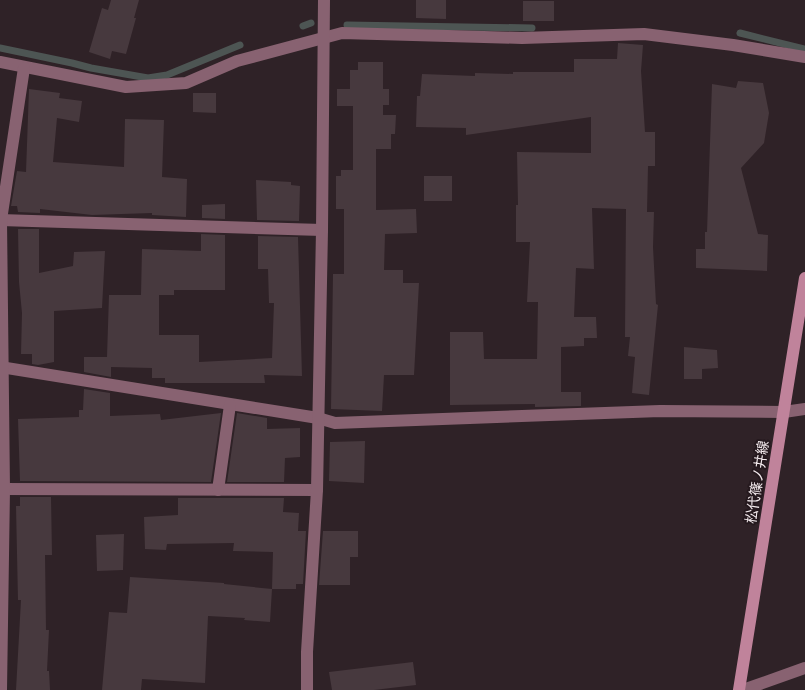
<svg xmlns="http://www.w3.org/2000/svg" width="805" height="690" font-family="Arial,'Noto Sans JP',sans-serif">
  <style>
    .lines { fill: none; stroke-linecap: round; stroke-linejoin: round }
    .stream { stroke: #4d5553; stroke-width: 7 }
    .building { fill: #47393e }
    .minor { stroke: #886271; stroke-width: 12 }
    .secondary { stroke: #c0839b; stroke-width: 12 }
    .labels { text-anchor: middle; stroke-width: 4; stroke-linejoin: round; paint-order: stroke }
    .street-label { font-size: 14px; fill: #f6edf0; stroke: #25191e }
  </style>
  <rect width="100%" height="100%" fill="#2f2227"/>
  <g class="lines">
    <!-- stream -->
    <g class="stream">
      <path d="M347 25 532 28"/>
      <path d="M303 26 311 23"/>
      <path d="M740 33 804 49"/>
      <path d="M0 48 72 63 91 68 148 78 167 75 240 45"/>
    </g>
  </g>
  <!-- building -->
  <g class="building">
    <path d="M111 0H139L134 18H136L126 54 112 51 110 59 89 52 102 8 108 10Z"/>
    <path d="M416 0H446V19L416 18Z"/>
    <rect x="523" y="1" width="31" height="20"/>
    <path d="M618 43 643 45 641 71 645 132H655V166H648L647 212H654L653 247 656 304 658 305 649 395 632 393 635 357 628 356 630 337H625L626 209 592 208 594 269 576 268 574 317H596L597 338H584V346L561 347V392H581V406L535 407V404L450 405V332H483L484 359H537L538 302H527L530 242H516V205H518L517 152 591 153V117L466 135V128L416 127 417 96H420L422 74 475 76V73L513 74V72H574V59H617Z"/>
    <path d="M358 62H383V89H389V105H383V115H396L395 134H391V149H376V210L416 209 417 233 385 234 384 270H403V283H419L414 375H384L382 411 331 409 333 274H344V209H336V176H341V170H353V106H337V89H350V70H358Z"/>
    <path d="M738 81 763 83 769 113 764 143 741 168 758 234 768 235 767 271 696 268V249H705V232H707L712 84 736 88Z"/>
    <path d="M29 89 60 93 59 98 82 101 79 122 57 118 53 162 124 167 125 119 164 120 162 177 187 179 186 217 152 215V213L92 215 40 209V213L18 212 17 206H11L17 171 26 172Z"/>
    <path d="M193 93H216V113L193 112Z"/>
    <rect x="424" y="176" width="28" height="25"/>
    <path d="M256 180 291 182V185L300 186 299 221 257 220Z"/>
    <path d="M225 204V219L202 218V205Z"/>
    <path d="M18 229H39V273L73 266 74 252 105 251 102 308 54 311V362L38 365 32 364V354H21L22 313 19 282Z"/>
    <path d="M201 234 225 235V290H174V295H159V335H199V362L272 358 274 303H269L268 269H258V236L298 237 302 376 264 375 265 383H165V378H152V368L111 367V377L84 372V357H107L109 295H141L142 249 201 251Z"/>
    <path d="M684 347 717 350 718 368 702 369V379H684Z"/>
    <path d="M84 389 110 393V416L160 414 161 420 221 413 211 482 20 481 18 419 79 417V410H83Z"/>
    <path d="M237 413 267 418V429L300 428V457L285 458 284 482H227Z"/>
    <path d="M365 441 364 483 329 481 330 442Z"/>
    <path d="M20 497H51L52 555H45L46 630H49L47 671H49L50 690H16L21 600H18L16 506H20Z"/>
    <path d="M178 498H284L283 512 299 513 298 531H306L303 584H296V589H272L273 552 233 551 234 543 167 544 166 550 145 549 144 517 178 515Z"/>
    <path d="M323 531H358V557H350V585H319Z"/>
    <path d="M124 534 123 570 97 571 96 535Z"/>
    <path d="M130 577 224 583V584L272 589 270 622 244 620 245 618 208 616 205 683 142 679 141 690H102L109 612 127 613Z"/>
    <path d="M413 662 416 685 374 690H332L329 672Z"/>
  </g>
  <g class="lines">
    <!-- minor -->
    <g class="minor">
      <path d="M0 62 126 87 186 83 237 61 342 33 522 38 644 34 733 45 805 57"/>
      <path d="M0 220 322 230"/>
      <path d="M0 367 318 418 335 423 660 411 784 412 805 409"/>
      <path d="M0 489 317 490"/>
      <path d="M218 490 230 405"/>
      <path d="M1 690 4 489 1 220 24 68"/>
      <path d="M307 690V652L317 490 322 230 324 0"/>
      <path d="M743 690 805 668"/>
    </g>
    <!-- secondary -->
    <path class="secondary" d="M739 690 805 278"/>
  </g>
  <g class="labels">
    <!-- street labels -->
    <g class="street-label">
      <text transform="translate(757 482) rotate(-81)" y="5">松代篠ノ井線</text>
    </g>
  </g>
</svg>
